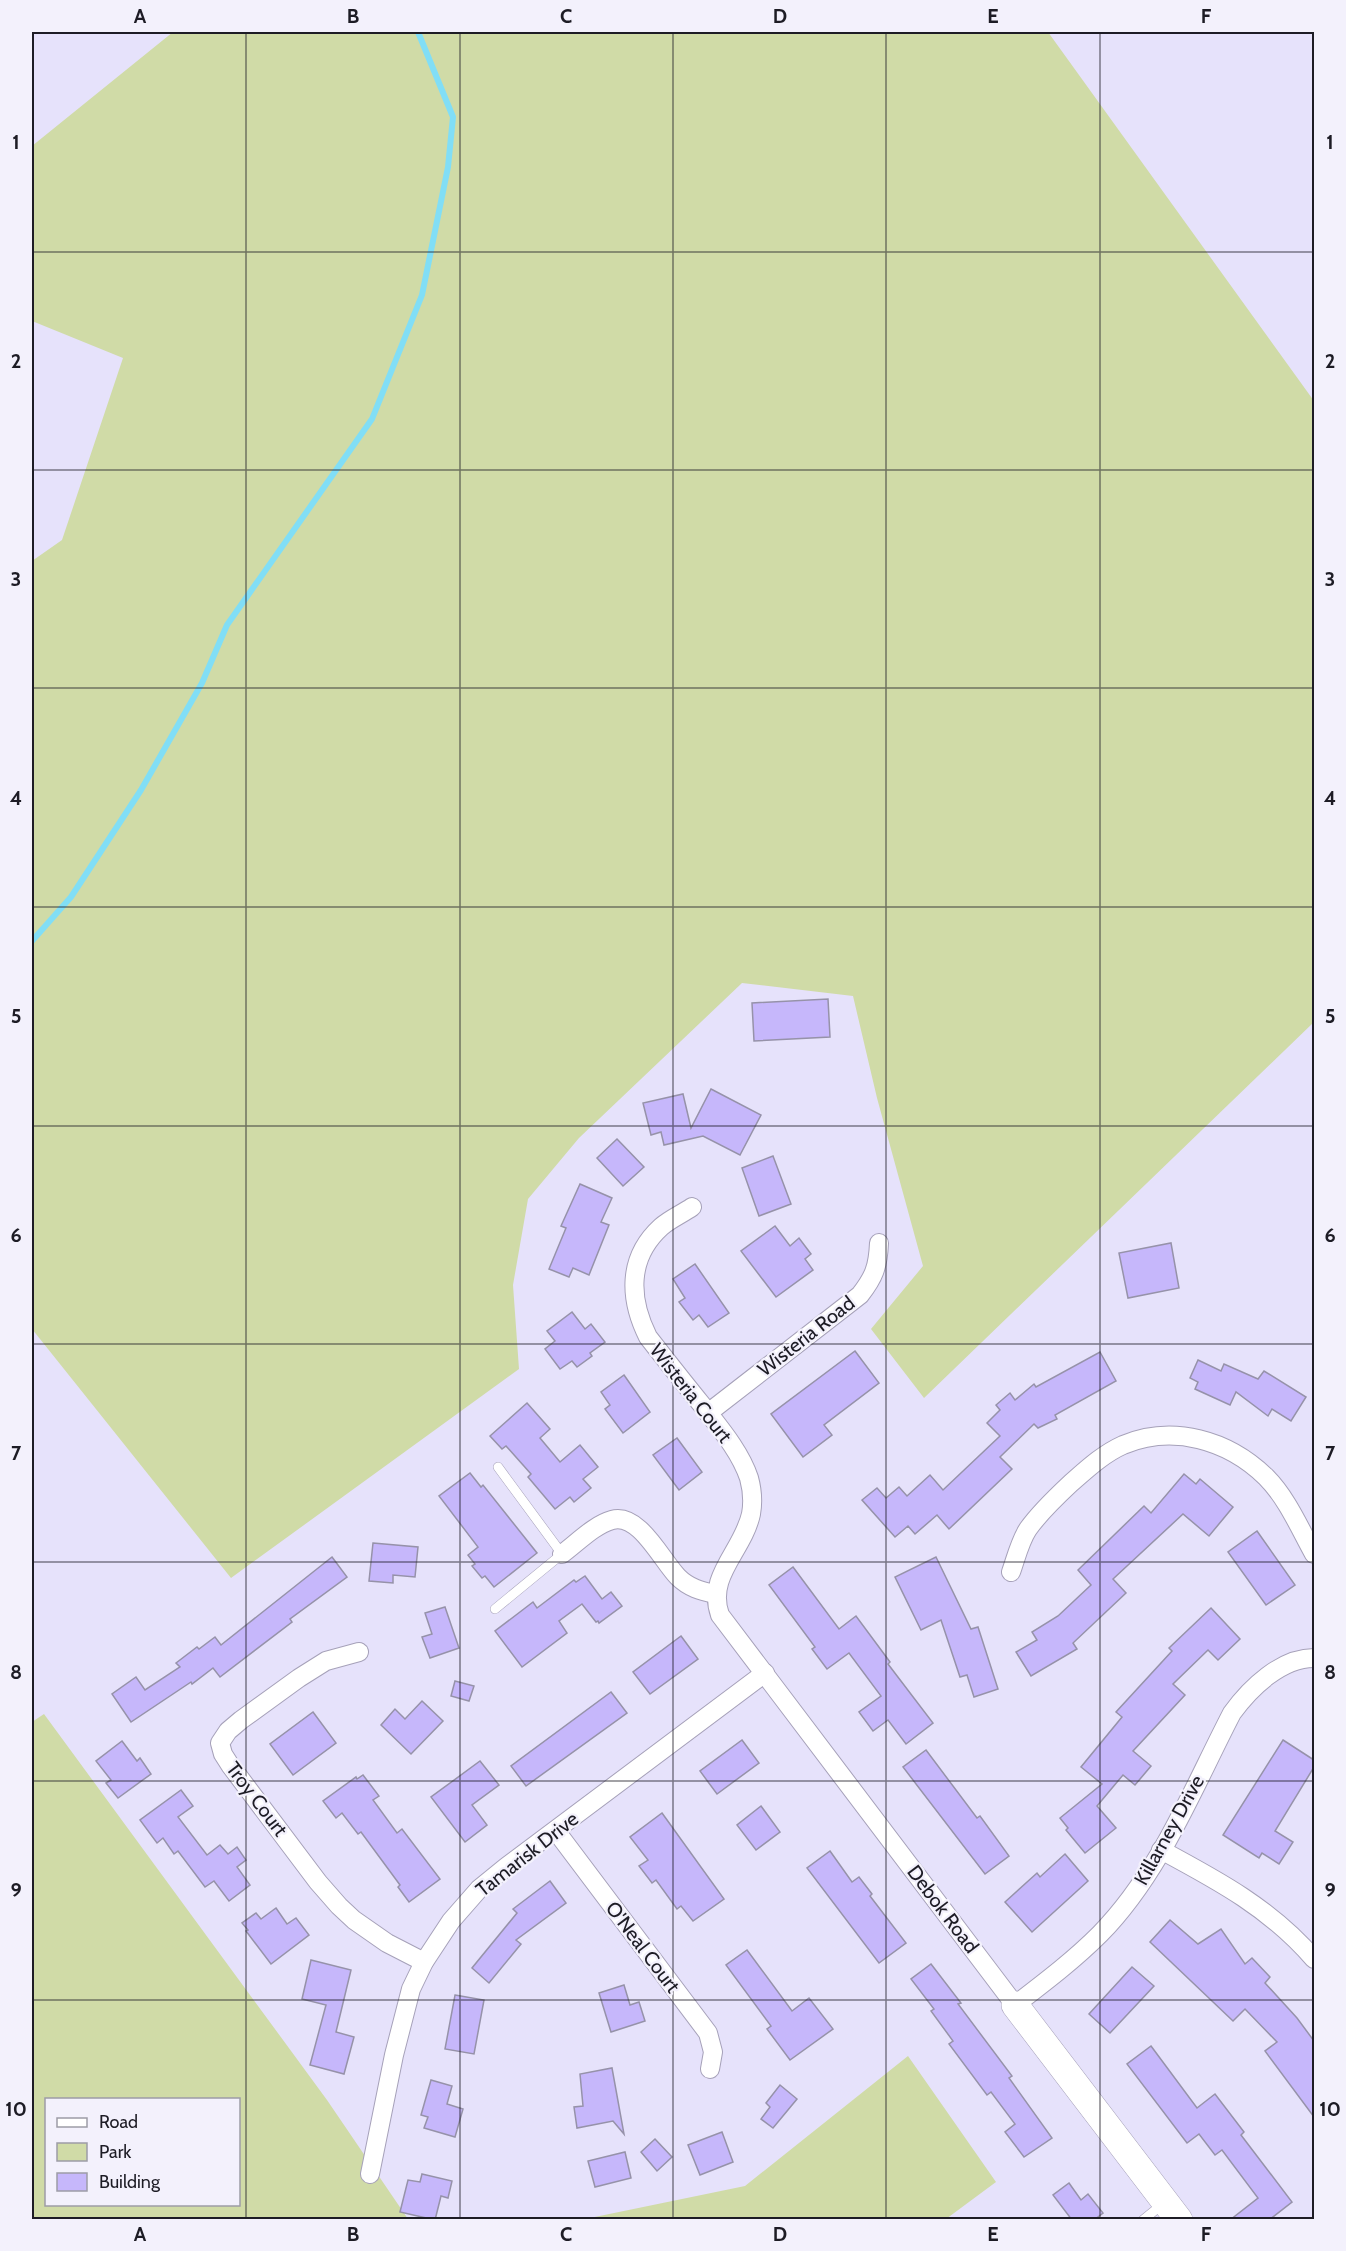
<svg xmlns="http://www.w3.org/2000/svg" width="1346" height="2251" font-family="Cabin,sans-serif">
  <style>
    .green { fill: #d0dba7; fill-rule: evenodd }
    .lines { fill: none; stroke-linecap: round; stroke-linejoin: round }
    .stream { stroke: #81def6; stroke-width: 6 }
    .building { fill: #c6b7fb; stroke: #9692a9; stroke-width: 1.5 }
    .lane-casing { stroke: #a6a1b9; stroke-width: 10 }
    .street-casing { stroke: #a6a1b9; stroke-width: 20 }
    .secondary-casing { stroke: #a6a1b9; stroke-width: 28 }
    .lane { stroke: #fff; stroke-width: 9 }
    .street { stroke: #fff; stroke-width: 18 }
    .secondary { stroke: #fff; stroke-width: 27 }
    .grid { fill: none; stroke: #1d1c25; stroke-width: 1.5; stroke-opacity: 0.55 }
    .labels { text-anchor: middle; stroke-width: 4.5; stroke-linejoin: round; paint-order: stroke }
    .street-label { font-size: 20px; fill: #1d1c25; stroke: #f3f1fc }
    .neatline { fill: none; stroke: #1d1c25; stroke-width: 2 }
    .grid-label { font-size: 20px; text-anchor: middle; font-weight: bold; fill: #1d1c25 }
  </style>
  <rect width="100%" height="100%" fill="#e6e2fb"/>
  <!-- green -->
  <g class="green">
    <path d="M173 32H1048L1314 401V1022L924 1398 871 1329 923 1266 877 1098 853 996 742 983 579 1138 528 1199 513 1285 519 1369 231 1578 32 1329V561L62 540 123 358 32 321V146Z"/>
    <path d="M44 1714 327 2100 408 2219 32 2220V1722ZM46 2100H238V2204H46Z"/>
    <path d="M908 2056 996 2182 946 2219H585L745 2186Z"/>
  </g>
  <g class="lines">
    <!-- stream -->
    <path class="stream" d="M32 941 71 897 141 790 202 683 227 625 372 419 422 295 448 167 453 117 418 32"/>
  </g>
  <!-- building -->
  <g class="building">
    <path d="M828 999 830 1037 754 1041 752 1003Z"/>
    <path d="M711 1089 761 1115 740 1155 703 1136 664 1145 661 1132 651 1135 643 1103 683 1094 691 1128Z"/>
    <path d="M617 1139 644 1167 623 1186 597 1158Z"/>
    <path d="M773 1156 791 1204 759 1216 742 1168Z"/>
    <path d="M580 1184 612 1198 601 1222 609 1225 589 1275 573 1268 569 1277 549 1269 566 1228 561 1226Z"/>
    <path d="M775 1226 790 1246 799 1238 811 1254 805 1259 813 1270 776 1297 741 1251Z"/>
    <path d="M1171 1243 1179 1288 1128 1298 1119 1253Z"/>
    <path d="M695 1264 729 1313 708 1327 699 1315 693 1320 679 1302 685 1298 673 1279Z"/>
    <path d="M572 1312 585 1329 591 1324 605 1342 590 1353 592 1356 577 1367 572 1361 560 1369 545 1349 555 1341 547 1331Z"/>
    <path d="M855 1351 879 1383 824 1425 832 1435 803 1457 771 1414Z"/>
    <path d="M1100 1352 1116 1381 1055 1415 1057 1419 1038 1428 1034 1424 1000 1457 1012 1469 949 1529 937 1515 915 1534 908 1526 895 1537 862 1500 877 1488 886 1498 899 1487 907 1496 930 1475 943 1490 1000 1436 987 1423 1000 1410 996 1405 1010 1393 1015 1400 1034 1384 1036 1387Z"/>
    <path d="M1198 1360 1221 1371 1224 1364 1258 1379 1264 1371 1306 1397 1291 1421 1272 1409 1268 1416 1236 1392 1230 1405 1195 1389 1198 1382 1190 1378Z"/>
    <path d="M624 1375 650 1412 623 1433 605 1409 610 1405 601 1392Z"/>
    <path d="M527 1403 550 1429 540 1438 560 1462 580 1445 598 1467 583 1479 591 1488 574 1502 570 1497 555 1509 528 1477 531 1474 506 1446 502 1449 490 1436Z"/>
    <path d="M677 1438 702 1472 679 1490 653 1455Z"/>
    <path d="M470 1473 481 1487 483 1485 537 1553 494 1587 485 1576 482 1578 472 1566 475 1564 468 1555 478 1547 439 1496Z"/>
    <path d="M1184 1474 1196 1484 1200 1479 1233 1507 1209 1536 1183 1514 1113 1579 1126 1593 1073 1643 1077 1649 1031 1676 1016 1652 1037 1640 1032 1632 1058 1616 1091 1585 1078 1570 1144 1506 1151 1513Z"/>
    <path d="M1257 1531 1295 1585 1266 1605 1228 1552Z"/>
    <path d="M373 1543 418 1547 415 1577 393 1575V1583L369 1581Z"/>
    <path d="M332 1557 347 1577 290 1619 292 1622 220 1677 213 1668 192 1684 191 1682 131 1722 112 1694 136 1677 145 1690 180 1667 176 1663 197 1647 199 1649 215 1637 221 1645Z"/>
    <path d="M936 1557 971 1629 978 1627 998 1689 974 1697 967 1675 960 1677 941 1620 921 1630 895 1577Z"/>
    <path d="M793 1567 839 1629 856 1616 890 1662 888 1664 933 1723 906 1744 888 1720 873 1731 859 1712 881 1696 849 1653 827 1669 812 1649 815 1647 769 1585Z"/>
    <path d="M585 1576 602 1599 611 1592 622 1606 599 1623 598 1621 596 1622 582 1604 559 1621 567 1633 522 1667 495 1631 533 1602 537 1608 574 1580 576 1582Z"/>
    <path d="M445 1607 459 1648 430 1658 422 1637 432 1634 425 1613Z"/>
    <path d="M1211 1608 1240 1639 1218 1660 1208 1650 1173 1684 1185 1695 1133 1751 1151 1766 1135 1785 1123 1775 1097 1806 1116 1828 1085 1853 1066 1830 1068 1828 1060 1818 1102 1784 1081 1767 1122 1717 1116 1712 1172 1651 1169 1648Z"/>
    <path d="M681 1636 698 1659 650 1694 633 1672Z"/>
    <path d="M455 1681 474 1686 469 1701 451 1696Z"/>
    <path d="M611 1692 627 1713 526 1786 511 1766Z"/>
    <path d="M422 1701 443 1721 411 1754 381 1725 395 1709 405 1719Z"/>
    <path d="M313 1712 336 1743 293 1775 270 1744Z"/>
    <path d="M742 1740 759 1763 717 1794 700 1771Z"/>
    <path d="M1283 1740 1314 1760V1767L1275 1831 1293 1842 1279 1864 1262 1853 1259 1858 1223 1835Z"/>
    <path d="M122 1741 137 1761 140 1758 151 1774 118 1798 106 1783 111 1780 96 1761Z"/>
    <path d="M926 1750 977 1818 980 1816 1009 1856 985 1874 903 1767Z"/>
    <path d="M480 1761 499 1785 472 1805 487 1825 465 1842 431 1797Z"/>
    <path d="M363 1775 379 1796 373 1800 397 1833 402 1829 440 1879 409 1902 398 1887 400 1885 361 1832 358 1834 342 1813 336 1818 323 1801 356 1777 357 1779Z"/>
    <path d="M181 1790 193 1806 178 1817 207 1855 220 1845 228 1854 237 1847 246 1860 237 1867 250 1885 229 1901 214 1881 205 1887 178 1851 174 1854 163 1838 157 1843 140 1820Z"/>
    <path d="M761 1806 780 1832 756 1850 737 1825Z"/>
    <path d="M662 1813 724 1899 693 1921 681 1906 677 1909 656 1880 652 1883 639 1866 648 1860 630 1837Z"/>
    <path d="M830 1851 852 1882 859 1877 872 1894 870 1896 906 1943 879 1963 807 1868Z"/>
    <path d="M1065 1854 1088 1881 1032 1932 1005 1902 1037 1873 1040 1877Z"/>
    <path d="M550 1881 566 1903 516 1940 521 1944 489 1983 472 1968 517 1913 513 1909Z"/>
    <path d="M276 1908 287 1924 296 1918 309 1935 271 1964 246 1931 248 1930 242 1923 256 1913 261 1919Z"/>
    <path d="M1170 1920 1198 1944 1221 1929 1245 1964 1252 1958 1270 1977 1265 1983 1297 2018 1314 2041V2117L1265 2051 1277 2042 1245 2009 1233 2021 1150 1942Z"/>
    <path d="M747 1950 792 2011 809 1998 833 2029 790 2060 767 2029 771 2026 726 1965Z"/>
    <path d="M311 1960 351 1970 336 2032 354 2037 344 2074 310 2065 326 2005 302 1999Z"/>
    <path d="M931 1964 961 2003 958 2004 1012 2076 1009 2078 1052 2138 1024 2157 1005 2132 1015 2124 991 2092 987 2095 949 2044 953 2041 931 2011 934 2009 911 1979Z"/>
    <path d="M1132 1967 1154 1986 1110 2033 1089 2014Z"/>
    <path d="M624 1985 630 2005 639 2002 645 2021 611 2032 599 1993Z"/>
    <path d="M455 1995 484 2000 474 2054 445 2049Z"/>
    <path d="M1151 2046 1197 2108 1215 2094 1244 2132 1241 2135 1292 2202 1269 2220H1230L1258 2198 1222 2150 1215 2155 1199 2134 1187 2143 1127 2064Z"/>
    <path d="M612 2068 624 2134 613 2121 577 2128 574 2107 583 2106 580 2074Z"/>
    <path d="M431 2080 452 2086 447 2104 463 2109 455 2137 424 2128 428 2117 421 2115Z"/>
    <path d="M780 2085 797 2099 773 2128 761 2119 770 2107 766 2103Z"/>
    <path d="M722 2132 733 2162 700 2175 688 2145Z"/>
    <path d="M655 2139 672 2157 657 2171 641 2152Z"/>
    <path d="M625 2152 631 2178 595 2187 588 2161Z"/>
    <path d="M422 2174 452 2181 448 2198 441 2196 435 2220 400 2212 408 2180 420 2182Z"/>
    <path d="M1069 2183 1081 2200 1088 2194 1103 2213 1094 2220H1072L1053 2195Z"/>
  </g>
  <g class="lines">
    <defs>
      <g id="lane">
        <path d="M495 1609 562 1554 498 1467"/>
        <path d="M1143 2220 1164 2203"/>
      </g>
      <g id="street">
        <path d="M692 1207C682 1214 670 1219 661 1227 627 1258 629 1299 648 1337 666 1360 684 1383 702 1405 719 1427 740 1451 749 1478 752 1489 753 1503 751 1514 743 1551 706 1576 720 1615L1015 2005C1045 1982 1074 1960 1100 1934 1160 1873 1193 1788 1232 1713 1250 1688 1281 1658 1314 1658"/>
        <path d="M708 1413 860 1295C874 1277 878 1267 879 1243"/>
        <path d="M562 1554C577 1543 594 1525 612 1520 639 1512 662 1561 678 1577 689 1588 701 1591 715 1594"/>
        <path d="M1011 1572C1016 1558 1020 1541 1028 1529 1040 1512 1056 1497 1071 1483 1087 1469 1103 1454 1123 1445 1173 1424 1228 1440 1266 1477 1287 1498 1300 1529 1314 1554"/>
        <path d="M359 1652 326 1661 299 1678 241 1720 228 1731 220 1743 223 1754 230 1765 318 1882 339 1906 354 1920 387 1943 424 1962"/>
        <path d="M556 1831 708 2033 713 2052 710 2069"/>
        <path d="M1161 1850C1219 1881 1271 1909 1314 1959"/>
        <path d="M370 2174 394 2055 411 1989 424 1962 451 1921 479 1889 506 1867 765 1673"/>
      </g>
      <path id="secondary" d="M1015 2005 1179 2220"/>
    </defs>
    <!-- lane casing -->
    <use href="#lane" class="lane-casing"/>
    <!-- street casing -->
    <use href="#street" class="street-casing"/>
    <!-- secondary casing -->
    <use href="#secondary" class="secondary-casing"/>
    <!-- lane -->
    <use href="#lane" class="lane"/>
    <!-- street -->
    <use href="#street" class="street"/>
    <!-- secondary -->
    <use href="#secondary" class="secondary"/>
  </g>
  <!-- grid -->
  <path class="grid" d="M246 32V2220M460 32V2220M673 32V2220M886 32V2220M1100 32V2220M32 252H1314M32 470H1314M32 688H1314M32 907H1314M32 1126H1314M32 1344H1314M32 1562H1314M32 1781H1314M32 2000H1314"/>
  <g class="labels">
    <!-- street labels -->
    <g class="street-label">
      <text transform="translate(806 1336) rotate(-38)" y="7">Wisteria Road</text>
      <text transform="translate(691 1393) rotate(52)" y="7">Wisteria Court</text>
      <text transform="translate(257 1799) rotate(53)" y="7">Troy Court</text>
      <text transform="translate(1169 1830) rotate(-61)" y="7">Killarney Drive</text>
      <text transform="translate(527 1854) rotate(-38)" y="7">Tamarisk Drive</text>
      <text transform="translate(943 1909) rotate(53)" y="7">Debok Road</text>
      <text transform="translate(643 1947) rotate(53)" y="7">O'Neal Court</text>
    </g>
  </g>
  <!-- border -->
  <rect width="1346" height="2251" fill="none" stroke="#f3f1fc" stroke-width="66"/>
  <!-- legend -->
  <rect x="45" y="2098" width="195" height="108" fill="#f3f1fc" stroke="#9d9ca6" stroke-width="1.5"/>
  <rect x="57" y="2118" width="30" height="9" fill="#ffffff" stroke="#9d9ca6" stroke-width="1.5"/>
  <text x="99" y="2128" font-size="18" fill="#1d1c25">Road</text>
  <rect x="57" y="2143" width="30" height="18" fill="#d0dba7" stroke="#9d9ca6" stroke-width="1.5"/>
  <text x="99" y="2158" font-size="18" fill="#1d1c25">Park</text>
  <rect x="57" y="2173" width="30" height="18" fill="#c6b7fb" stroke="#9d9ca6" stroke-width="1.5"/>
  <text x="99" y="2188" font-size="18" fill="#1d1c25">Building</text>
  <rect x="33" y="33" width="1280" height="2185" class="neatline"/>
  <g class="grid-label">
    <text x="140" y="23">A</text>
    <text x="353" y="23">B</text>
    <text x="566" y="23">C</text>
    <text x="780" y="23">D</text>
    <text x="993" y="23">E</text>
    <text x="1206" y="23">F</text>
    <text x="16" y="149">1</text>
    <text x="1330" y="149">1</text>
    <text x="16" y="368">2</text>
    <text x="1330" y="368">2</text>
    <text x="16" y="586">3</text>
    <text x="1330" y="586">3</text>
    <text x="16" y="805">4</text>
    <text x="1330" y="805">4</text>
    <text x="16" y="1023">5</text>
    <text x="1330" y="1023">5</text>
    <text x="16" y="1242">6</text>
    <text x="1330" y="1242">6</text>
    <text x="16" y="1460">7</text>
    <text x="1330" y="1460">7</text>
    <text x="16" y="1679">8</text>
    <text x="1330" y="1679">8</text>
    <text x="16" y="1897">9</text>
    <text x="1330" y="1897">9</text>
    <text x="16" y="2116">10</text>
    <text x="1330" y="2116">10</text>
    <text x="140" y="2241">A</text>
    <text x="353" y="2241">B</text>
    <text x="566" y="2241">C</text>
    <text x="780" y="2241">D</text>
    <text x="993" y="2241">E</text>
    <text x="1206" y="2241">F</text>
  </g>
</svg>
